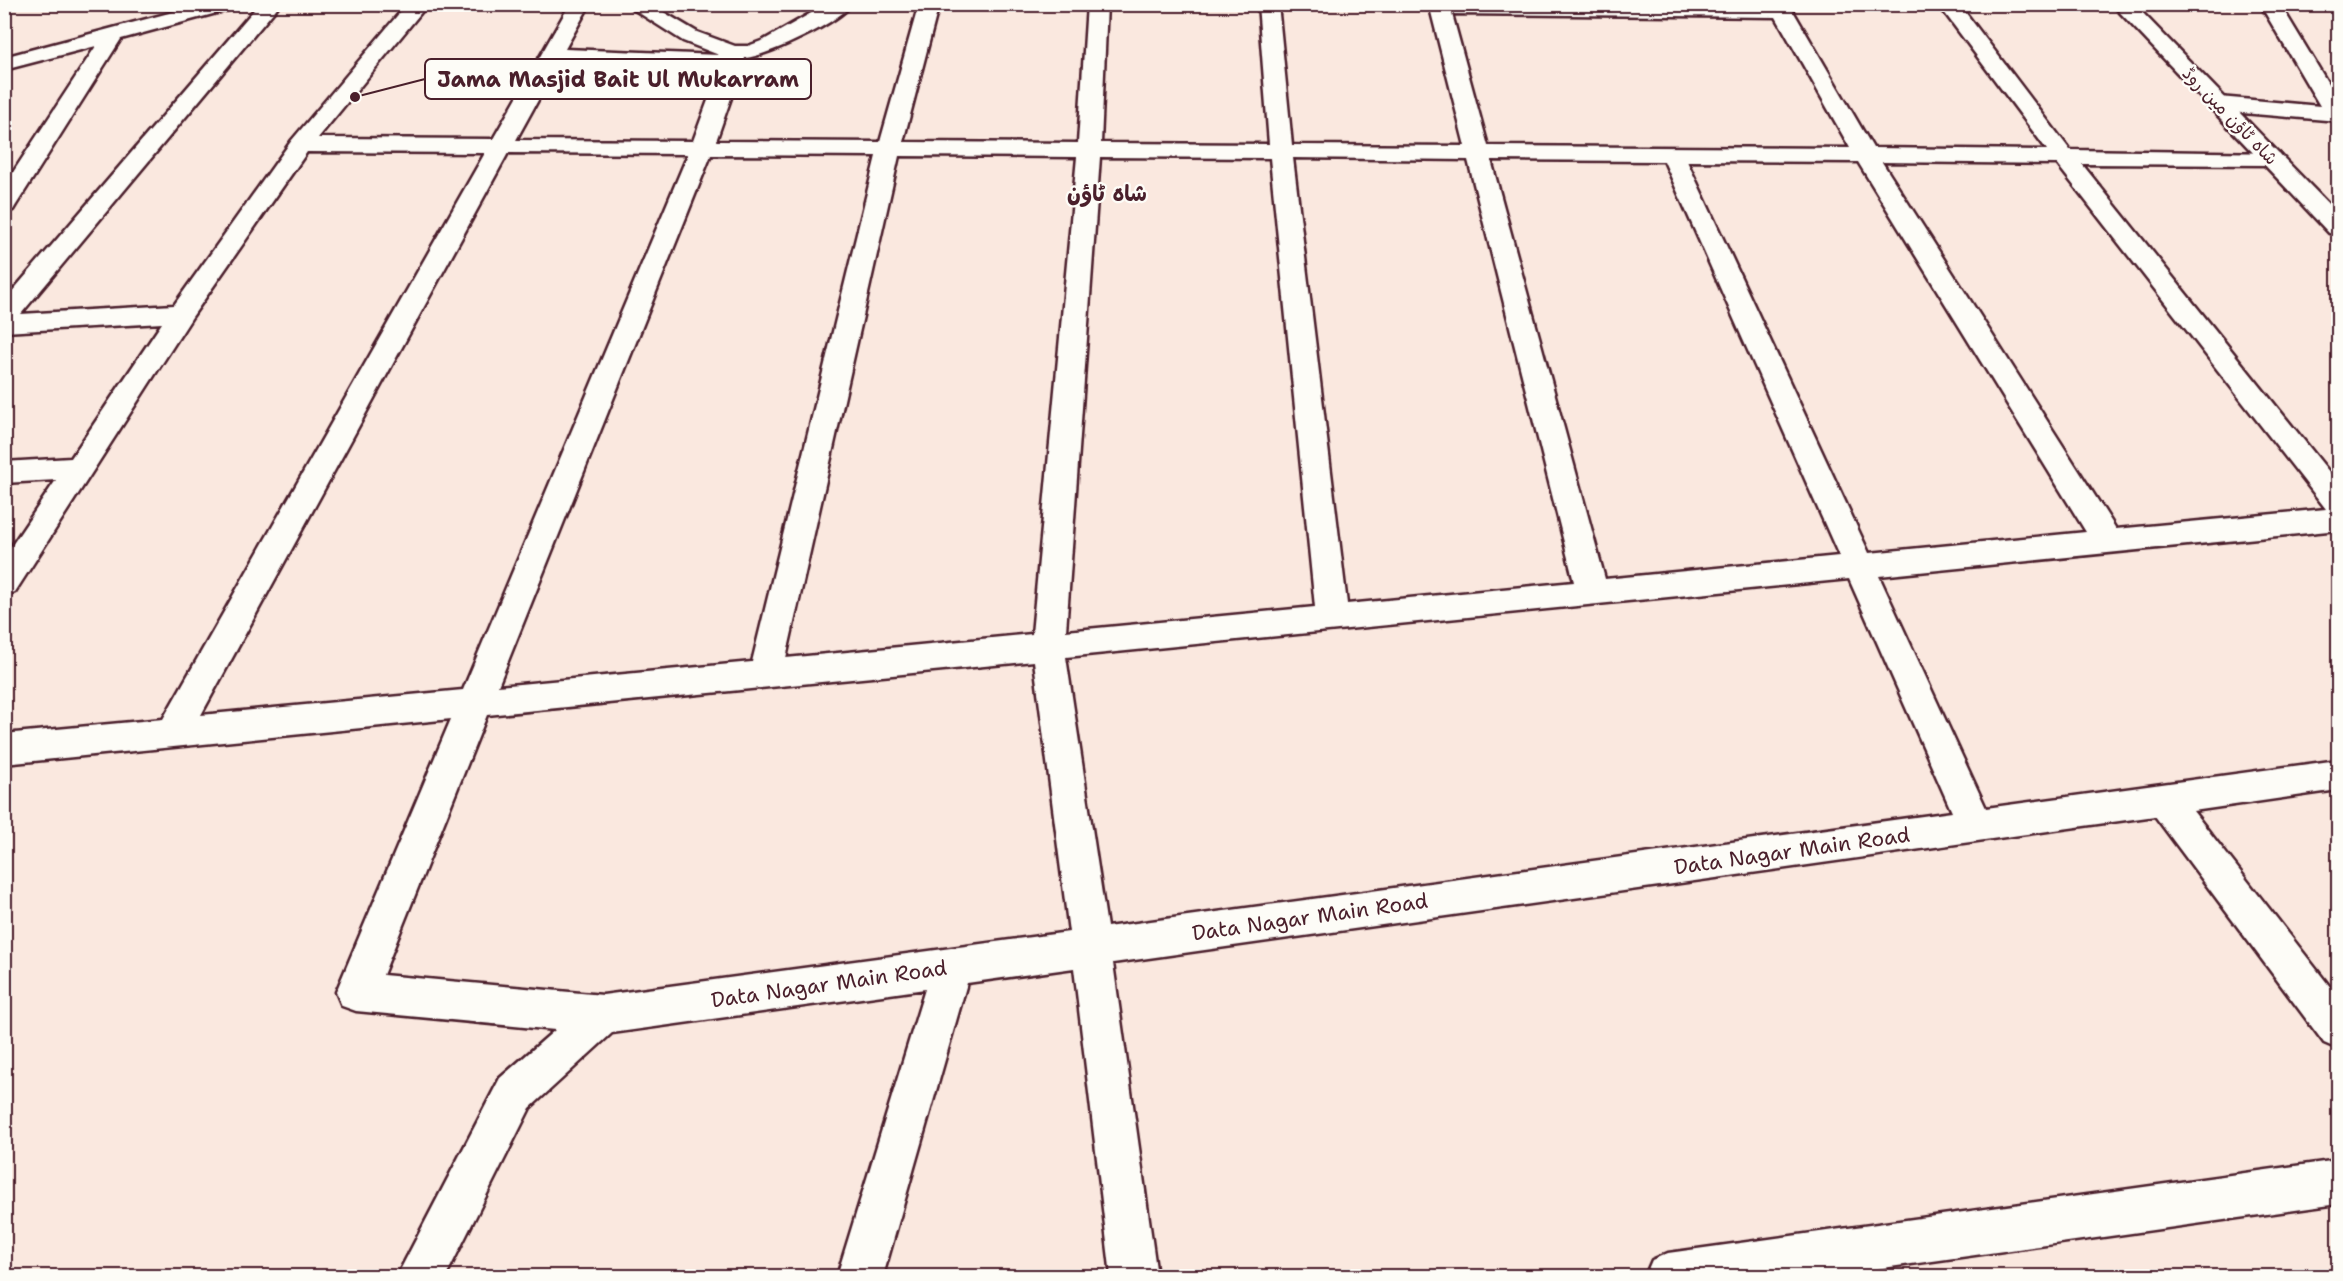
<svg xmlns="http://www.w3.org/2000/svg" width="2343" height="1281" font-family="'Shantell Sans','Playpen Sans Arabic',sans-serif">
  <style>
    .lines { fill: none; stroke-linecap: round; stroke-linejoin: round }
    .minor-casing { stroke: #4a1f2b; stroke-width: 5 }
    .tertiary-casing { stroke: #4a1f2b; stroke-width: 5 }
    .minor { fill: #fdfcf7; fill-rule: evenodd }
    .tertiary { fill: #fdfcf7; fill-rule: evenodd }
    .labels { text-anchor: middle; stroke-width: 4.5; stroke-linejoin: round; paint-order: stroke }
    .far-street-label { font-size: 18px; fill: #4a1f2b; stroke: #fdfcf7 }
    .street-label { font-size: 21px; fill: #4a1f2b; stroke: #fdfcf7 }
    .far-district-label { font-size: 22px; font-weight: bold; fill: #4a1f2b; stroke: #fdfcf7 }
    .leader { fill: none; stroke: #4a1f2b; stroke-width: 2 }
    .callout-dot { fill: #4a1f2b; stroke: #fdfcf7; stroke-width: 2 }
    .callout { fill: #fdfcf7; stroke: #4a1f2b; stroke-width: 2 }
    .callout-label { font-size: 22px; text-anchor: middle; font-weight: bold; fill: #4a1f2b }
  </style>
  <rect width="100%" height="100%" fill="#fae8df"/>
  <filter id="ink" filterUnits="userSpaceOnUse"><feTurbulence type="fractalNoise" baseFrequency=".0167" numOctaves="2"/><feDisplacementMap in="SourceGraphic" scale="12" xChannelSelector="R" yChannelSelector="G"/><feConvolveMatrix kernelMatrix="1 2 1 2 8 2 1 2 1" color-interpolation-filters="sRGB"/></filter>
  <g filter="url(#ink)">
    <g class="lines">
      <defs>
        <g id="minor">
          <path d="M203 4H238L235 8 121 39 16 205 13 210 4 212V186L96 46 4 70V57Z"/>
          <path d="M259 4H280L21 314 174 305 292 140 407 4H428L318 138 493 139 570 4H590L565 49 719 55 683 41 625 4H650L697 32 735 46H748L764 40 827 4H852C838 23 768 56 745 58L716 141 880 142 919 4H939L903 142 1078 143 1087 4H1107L1101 143 1269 144 1258 4H1278L1292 145 1465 146 1429 4H1789L1873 148 2047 150 1938 4H1959L2070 150 2279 153 2283 158 2279 163 2271 165 2082 164 2338 483V530L1879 576 1986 808 2338 760V790L2193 811 2338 997V1049L2324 1043 2155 816 1113 963 1157 1276H1111L1074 968 967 983 883 1276H837L925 989 612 1033 530 1108 446 1276H397L500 1078 555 1030 356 1011 342 1006 336 992 451 719 4 764V734L163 719 485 153 307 152 192 317 15 592 4 595V557L56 480 4 483V462L71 458 162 323 4 332V301ZM1452 14 1776 17 1850 148 1488 146ZM559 62 720 68 693 141 516 140ZM508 153 688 154 463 690 201 715ZM711 155 876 156 752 662 498 686ZM899 156 1077 157 1032 634 786 658ZM1100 157 1270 158 1315 607 1066 631ZM1293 158 1468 160 1574 582 1347 604ZM1491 160 1664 161 1839 556 1605 579ZM1687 161 1858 162 2086 532 1869 553ZM1882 162 2057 164 2326 509 2116 529ZM1849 579 1952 812 1107 927 1066 657ZM1034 661 1069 932 603 995 383 975 487 715Z"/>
          <path d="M2260 4H2280L2338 100V121L2219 111 2211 109 2208 104 2211 99 2219 97 2320 106Z"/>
          <path d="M2338 1160V1204L1826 1276H1645L1652 1260 1668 1253Z"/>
        </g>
        <path id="tertiary" d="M2112 4H2134L2338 214V235L2329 233Z"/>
      </defs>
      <!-- minor casing -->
      <use href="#minor" class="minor-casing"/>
      <!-- tertiary casing -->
      <use href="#tertiary" class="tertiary-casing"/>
      <!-- minor -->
      <use href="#minor" class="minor"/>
      <!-- tertiary -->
      <use href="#tertiary" class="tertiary"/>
    </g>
  </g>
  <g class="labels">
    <!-- far-street labels -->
    <g class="far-street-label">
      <text transform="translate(2230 116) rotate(46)" y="6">شاہ ٹاؤن مین روڈ</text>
    </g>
    <!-- street labels -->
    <g class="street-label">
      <text transform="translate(1792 851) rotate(-8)" y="7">Data Nagar Main Road</text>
      <text transform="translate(1310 917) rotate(-8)" y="7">Data Nagar Main Road</text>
      <text transform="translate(829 984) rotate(-8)" y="7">Data Nagar Main Road</text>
    </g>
    <!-- far-district labels -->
    <g class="far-district-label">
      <text x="1107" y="201">شاہ ٹاؤن</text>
    </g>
  </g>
  <!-- callouts -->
  <path class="leader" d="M355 97L425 79"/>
  <circle class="callout-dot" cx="355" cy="97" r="6"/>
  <rect class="callout" x="425" y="59" width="386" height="40" rx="6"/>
  <g class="callout-label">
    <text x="618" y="87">Jama Masjid Bait Ul Mukarram</text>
  </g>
  <!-- margin -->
  <rect width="2343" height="1281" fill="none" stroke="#fdfcf7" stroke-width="24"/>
  <rect x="12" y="12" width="2319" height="1257" fill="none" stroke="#4a1f2b" stroke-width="2" filter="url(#ink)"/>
</svg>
